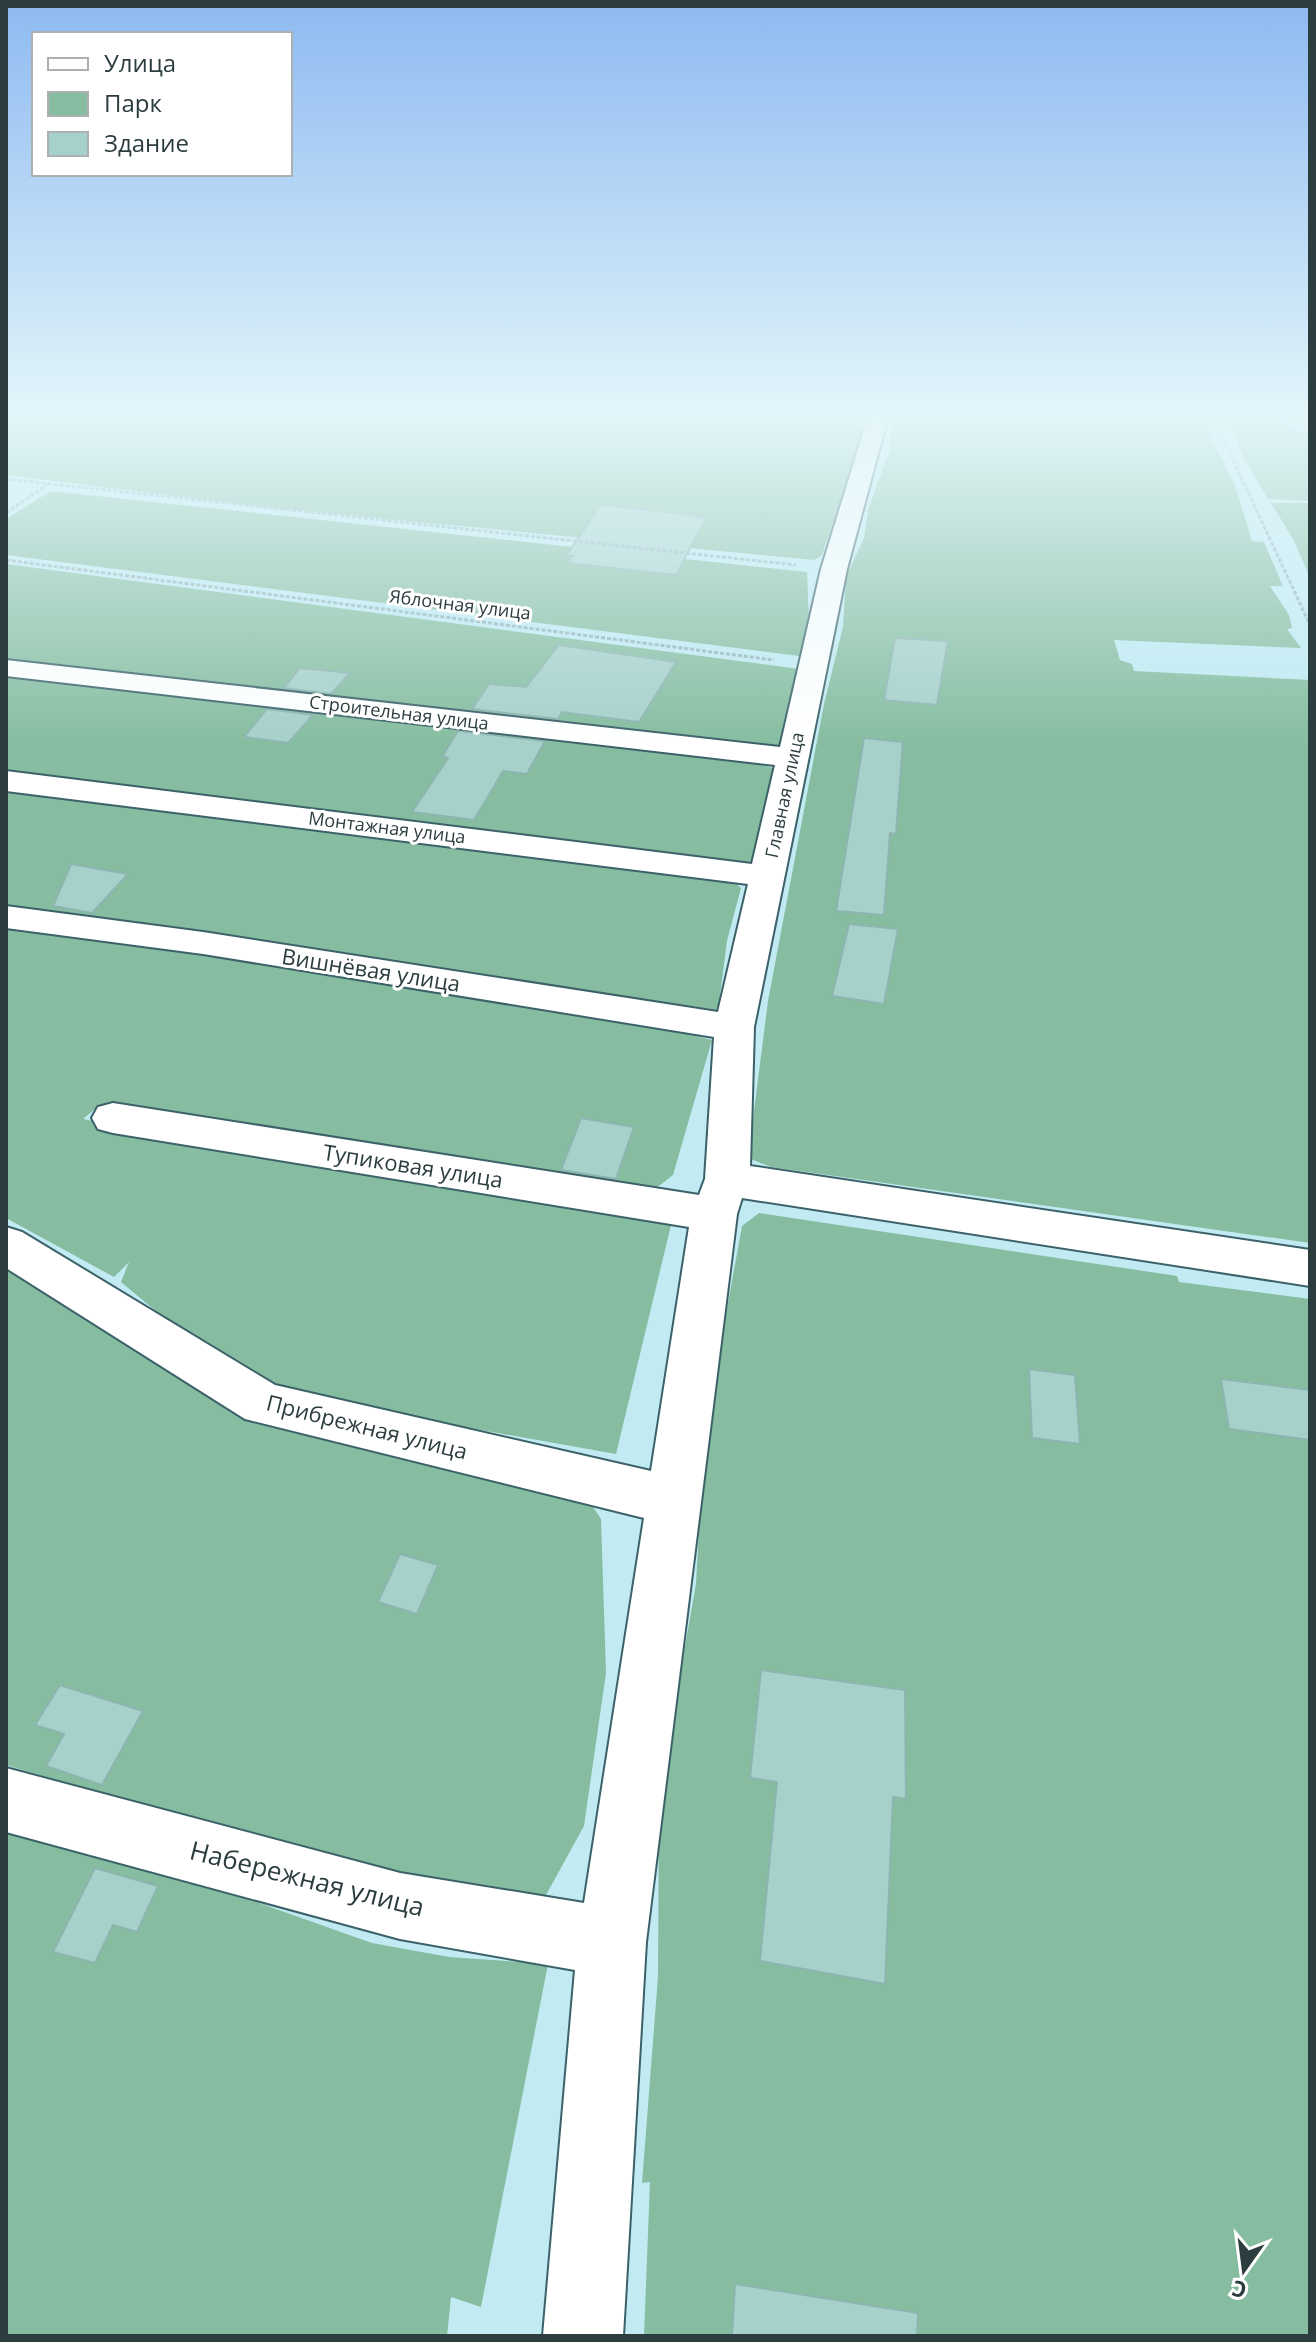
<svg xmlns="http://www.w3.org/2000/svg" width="1316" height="2342" font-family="'Open Sans',sans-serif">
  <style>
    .green { fill: #86bda0 }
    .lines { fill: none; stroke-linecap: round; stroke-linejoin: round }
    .stream { fill: #a4c3fe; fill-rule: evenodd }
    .building { fill: #a6d0ca; stroke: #8db5b0; stroke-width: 2 }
    .minor-casing { stroke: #3c6269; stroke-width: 4 }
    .path { stroke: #93b5bc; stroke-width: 3; stroke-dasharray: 4 2; stroke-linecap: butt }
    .minor { fill: #fff; fill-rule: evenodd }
    .labels { text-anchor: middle; stroke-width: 6; stroke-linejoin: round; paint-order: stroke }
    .far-street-label { font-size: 18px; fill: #2c3d40; stroke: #fff }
    .street-label { font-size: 22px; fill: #2c3d40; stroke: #fff }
    .near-street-label { font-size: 26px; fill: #2c3d40; stroke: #fff }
  </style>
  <rect width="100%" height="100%" fill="#c1eaf3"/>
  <!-- green -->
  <g class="green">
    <path d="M6 417H753L866 426 822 555 814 560 272 508 6 475Z"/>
    <path d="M895 417H1206L1209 422 1204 423 1235 485 1252 541 1264 542 1283 586H1270L1289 615 1292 628 1287 629 1301 648 1114 640 1120 660 1132 664 1134 671 1310 680V1243L771 1167 748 1158 768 1001 824 704 843 627 846 577 864 538 868 510 891 446 890 435Z"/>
    <path d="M1227 417H1277L1310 433V501L1268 499 1242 455Z"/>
    <path d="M51 491 807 572 809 622 803 655 799 656 6 555V519Z"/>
    <path d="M1271 503H1310V577L1293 539Z"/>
    <path d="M6 564 799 669 781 747 773 750 6 660Z"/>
    <path d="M6 675 762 765 777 769 754 861 741 863 6 771Z"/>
    <path d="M6 788 733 881 741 888 727 941 718 1010 6 905Z"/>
    <path d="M6 927 593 1011 712 1040 673 1175 655 1189 373 1151 100 1105 83 1119 216 1146 672 1221 616 1454 284 1395 211 1357 121 1282 129 1262 114 1277 6 1218Z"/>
    <path d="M759 1213 1177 1276 1179 1282 1310 1299V2336H644L650 2182 642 2183 658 1977 659 1794 696 1584 704 1435 742 1226Z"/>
    <path d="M6 1258 266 1421 593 1507 601 1519 606 1673 584 1826 546 1895 504 1898 227 1834V1830L6 1765Z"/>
    <path d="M6 1825 217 1888 372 1943 449 1957 548 1964 481 2307 451 2297 447 2336H6Z"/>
  </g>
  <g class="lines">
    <!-- stream -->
    <path class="stream" d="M1272 417H1282L1310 431V436Z"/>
  </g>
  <!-- building -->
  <g class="building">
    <path d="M601 505 677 513 706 518 676 575 567 563 573 556H566Z"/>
    <path d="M895 638 948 641 937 705 884 700Z"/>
    <path d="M559 645 676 662 639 722 562 712 558 719 472 709 489 684 526 687Z"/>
    <path d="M300 668 350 673 331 694 284 688Z"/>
    <path d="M267 709 313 715 288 743 244 737Z"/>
    <path d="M458 731 545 741 527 774 503 771 474 820 412 812 448 758 442 757Z"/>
    <path d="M864 738 903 742 896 834 890 833 884 915 836 911Z"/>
    <path d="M71 864 128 874 92 913 53 906Z"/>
    <path d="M849 924 898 929 884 1004 832 996Z"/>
    <path d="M581 1118 634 1127 616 1179 561 1170Z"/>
    <path d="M1029 1369 1075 1375 1080 1444 1032 1438Z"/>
    <path d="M1221 1379 1310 1390V1440L1229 1429Z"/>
    <path d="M400 1554 438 1565 417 1614 378 1602Z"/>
    <path d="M761 1670 905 1690 906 1799 893 1797 885 1984 760 1961 777 1782 750 1778Z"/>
    <path d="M60 1685 143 1711 102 1785 46 1766 64 1734 35 1725Z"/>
    <path d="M95 1868 158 1886 137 1932 113 1925 95 1963 53 1952Z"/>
    <path d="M735 2284 918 2313 917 2336H732Z"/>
  </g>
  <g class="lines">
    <defs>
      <path id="minor" d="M868 417H888L847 569 754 1027 750 1166 1310 1250V1286L742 1198 737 1214 646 1942 623 2336H543L575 1970 400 1939 6 1832V1768L400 1873 584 1903 644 1518 245 1419 6 1268V1227L22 1232 275 1385 651 1471 689 1227 113 1133 98 1129 92 1118 98 1107 113 1103 699 1195 705 1179 714 1037 203 954 6 928V906L203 932 718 1012 748 884 6 791V771L752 864 775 765 6 676V660L780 747 821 569Z"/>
    </defs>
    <!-- minor casing -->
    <use href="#minor" class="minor-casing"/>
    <!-- path -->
    <g class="path">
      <path d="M782 417 840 421"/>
      <path d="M1213 417 1310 625"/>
      <path d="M6 479 796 565"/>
      <path d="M6 513 47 485"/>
      <path d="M6 560 774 660"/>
    </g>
    <!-- minor -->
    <use href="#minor" class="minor"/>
  </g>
  <!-- sky -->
  <linearGradient id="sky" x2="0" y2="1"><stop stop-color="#8dbaf1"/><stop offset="0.56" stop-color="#e3f6fa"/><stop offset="1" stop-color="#e3f6fa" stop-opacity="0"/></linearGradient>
  <rect width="1316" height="745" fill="url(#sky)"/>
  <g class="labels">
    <!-- far-street labels -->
    <g class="far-street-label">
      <text transform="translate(460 605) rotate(7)" y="6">Яблочная улица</text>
      <text transform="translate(399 713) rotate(7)" y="6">Строительная улица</text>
      <text transform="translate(785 795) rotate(-78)" y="6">Главная улица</text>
      <text transform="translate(387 828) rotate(7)" y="6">Монтажная улица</text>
    </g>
    <!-- street labels -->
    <g class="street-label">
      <text transform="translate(371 970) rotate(9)" y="8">Вишнёвая улица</text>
      <text transform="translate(413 1166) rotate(9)" y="8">Тупиковая улица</text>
      <text transform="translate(367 1427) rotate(14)" y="8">Прибрежная улица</text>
    </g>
    <!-- near-street labels -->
    <g class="near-street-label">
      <text transform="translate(307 1879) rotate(14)" y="9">Набережная улица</text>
    </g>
  </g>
  <!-- border -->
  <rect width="1316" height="2342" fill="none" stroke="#2c3d40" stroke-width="16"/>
  <!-- legend -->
  <rect x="32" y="32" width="260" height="144" fill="#ffffff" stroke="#abb1b3" stroke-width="2"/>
  <rect x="48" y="58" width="40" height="12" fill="#ffffff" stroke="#abb1b3" stroke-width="2"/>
  <text x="104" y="72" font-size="24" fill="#2c3d40">Улица</text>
  <rect x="48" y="92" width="40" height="24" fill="#86bda0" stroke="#abb1b3" stroke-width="2"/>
  <text x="104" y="112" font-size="24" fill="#2c3d40">Парк</text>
  <rect x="48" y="132" width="40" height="24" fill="#a6d0ca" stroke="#abb1b3" stroke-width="2"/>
  <text x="104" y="152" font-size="24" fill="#2c3d40">Здание</text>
  <!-- north arrow -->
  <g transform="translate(1244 2270) rotate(194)" stroke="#ffffff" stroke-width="6" paint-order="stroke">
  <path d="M0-6L14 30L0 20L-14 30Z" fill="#2c3d40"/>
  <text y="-12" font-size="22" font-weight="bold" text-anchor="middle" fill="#2c3d40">С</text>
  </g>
</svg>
